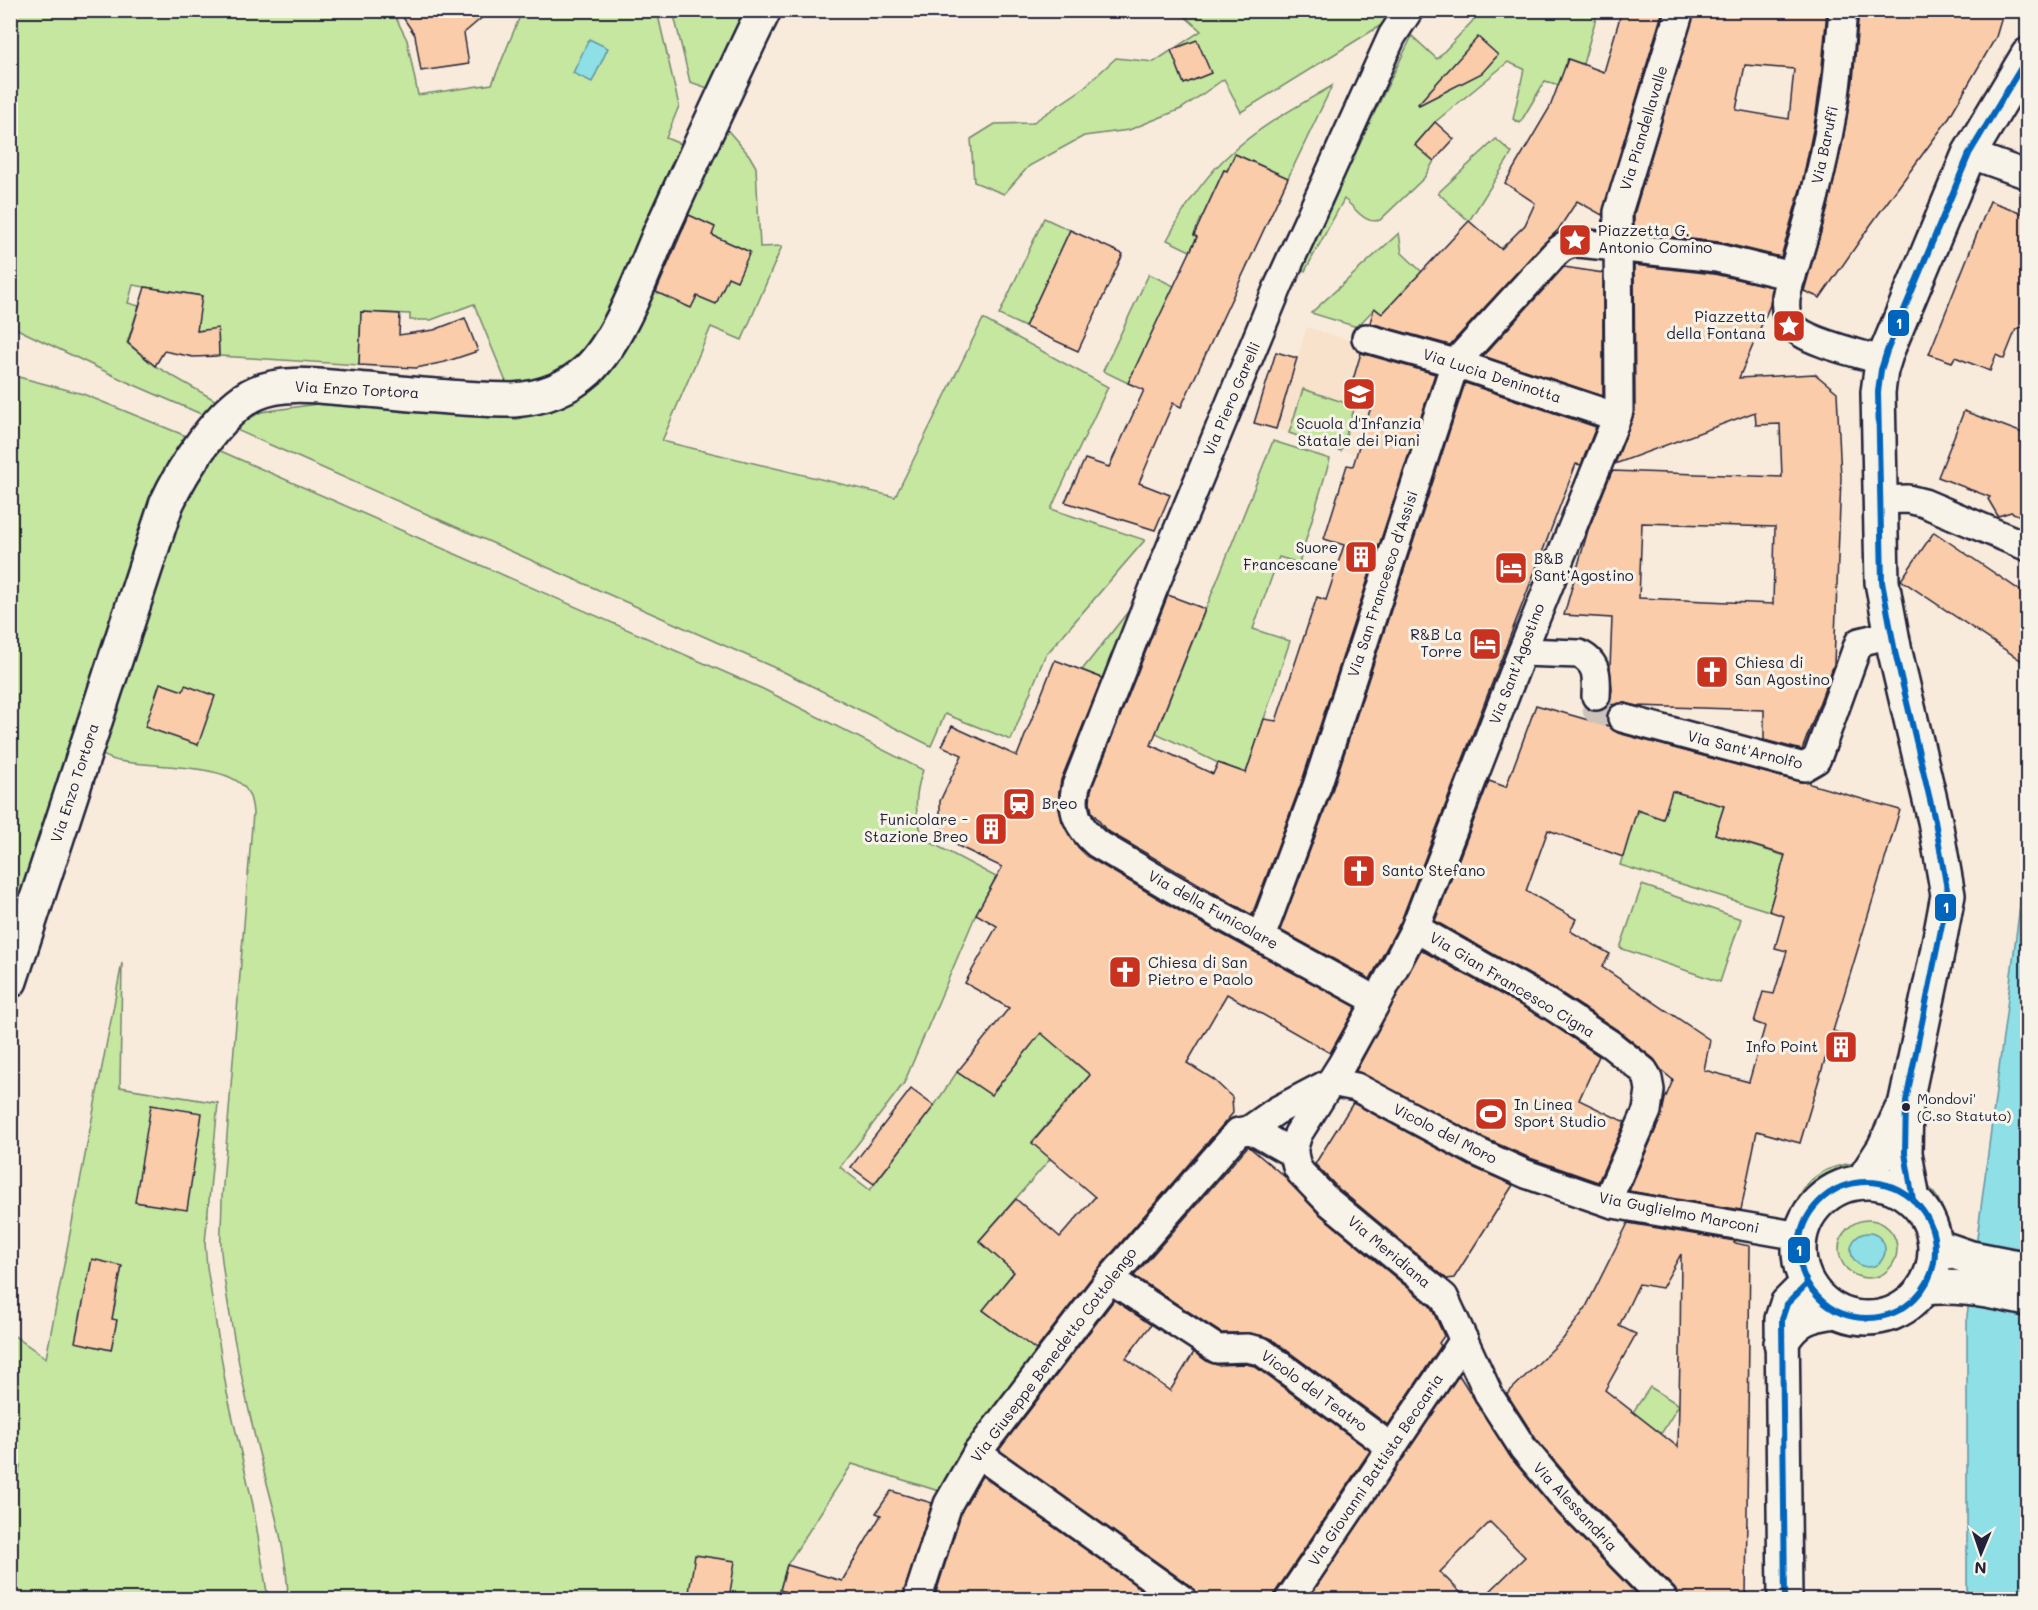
<svg xmlns="http://www.w3.org/2000/svg" width="2038" height="1610" font-family="Mali,sans-serif">
  <style>
    .built { fill: #f9e2cc }
    .green { fill: #c5e7a0; stroke: #74846e; stroke-width: 1.5 }
    .water { fill: #8edfe6; stroke: #6393a2; stroke-width: 1.5 }
    .building { fill: #facca9; stroke: #22223b; stroke-width: 1.5; fill-rule: evenodd }
    .lines { fill: none; stroke-linecap: round; stroke-linejoin: round }
    .street-tunnel { stroke: #cdc3bb; stroke-width: 27; stroke-dasharray: 27 14; stroke-linecap: butt }
    .street-casing { stroke: #22223b; stroke-width: 32 }
    .secondary-casing { stroke: #22223b; stroke-width: 38 }
    .primary-casing { stroke: #22223b; stroke-width: 38 }
    .street { stroke: #f7f3e8; stroke-width: 27 }
    .secondary { stroke: #f7f3e8; stroke-width: 33 }
    .primary { stroke: #f7f3e8; stroke-width: 33 }
    .bus-1-casing { stroke: #f7f3e8; stroke-width: 10 }
    .bus-1 { stroke: #0065bd; stroke-width: 6 }
    .bus-dot { fill: #22223b; stroke: #f7f3e8; stroke-width: 2 }
    .labels { text-anchor: middle; stroke-width: 6; stroke-linejoin: round; paint-order: stroke }
    .bus-label { font-size: 14px; fill: #22223b; stroke: #f7f3e8; text-anchor: start }
    .street-label { font-size: 15px; fill: #22223b; stroke: #f7f3e8 }
    .poi-label { font-size: 15px; fill: #22223b; stroke: #f7f3e8; text-anchor: start }
    .line-badge { stroke: #f7f3e8; stroke-width: 2 }
    .badge-label { font-size: 16px; text-anchor: middle; font-weight: bold; fill: #fff }
  </style>
  <rect width="100%" height="100%" fill="#f8ebdb"/>
  <filter id="ink" filterUnits="userSpaceOnUse"><feTurbulence type="fractalNoise" baseFrequency=".0167" numOctaves="2"/><feDisplacementMap in="SourceGraphic" scale="12" xChannelSelector="R" yChannelSelector="G"/><feConvolveMatrix kernelMatrix="1 2 1 2 8 2 1 2 1" color-interpolation-filters="sRGB"/></filter>
  <g filter="url(#ink)">
    <!-- built -->
    <path class="built" d="M1307 327 1440 367 1409 472 1276 429Z"/>
    <!-- green -->
    <g class="green">
      <path d="M10 11H395L396 18 407 40 418 95 492 84 522 11H657L679 106 666 138 683 145C661 194 640 244 616 292 607 310 600 330 587 345 581 354 570 364 560 369 543 379 525 381 506 382L474 304 431 320H410V314L361 312 359 365 219 356 218 329 197 331 201 296 133 285 128 303 139 306 127 343 155 366 220 403 208 417 125 381 11 326Z"/>
      <path d="M673 11H744L708 88 690 82Z"/>
      <path d="M1179 11H1391V19L1241 112 1224 79 1181 109 1129 130 1084 136 1029 166 1004 194 974 182 971 139 995 124 1032 123 1081 90 1116 58 1154 62 1201 31Z"/>
      <path d="M1482 11H1598L1583 64 1568 59 1559 85 1545 81 1520 123 1513 119 1524 69 1508 62 1435 122 1415 145 1434 161 1424 178 1380 220C1364 225 1355 207 1344 199L1305 271 1300 270 1363 136 1412 36 1437 59Z"/>
      <path d="M1332 86 1288 178 1235 154 1227 171 1224 170 1194 235 1197 237 1190 251 1167 240C1184 208 1204 176 1232 152 1262 125 1298 106 1332 86Z"/>
      <path d="M724 126 749 155 756 167 760 247 782 246 742 340 711 327 662 441 895 497 983 319 1108 387 1051 509 1145 540 1045 656 1011 740 945 714 931 746 782 671 232 428 261 412 317 404 517 419 543 412 574 400 597 383Z"/>
      <path d="M1496 139 1512 153 1469 221 1438 193Z"/>
      <path d="M1044 218 1070 230 1025 327 999 315Z"/>
      <path d="M1399 233 1402 253 1422 272 1382 314 1375 308 1357 327 1311 313Z"/>
      <path d="M1149 274 1174 286 1128 383 1103 371Z"/>
      <path d="M11 375 83 394 191 438 11 936Z"/>
      <path d="M1303 389 1355 406 1341 451 1289 433Z"/>
      <path d="M1273 441 1330 459 1299 563 1279 557 1253 629 1290 641 1246 773 1218 763 1156 733Z"/>
      <path d="M216 449 763 689 923 770C914 796 914 814 924 839L996 877 976 914 904 1083 840 1167 870 1190 934 1106 957 1072 991 1095 1029 1048 1055 1011 1072 1060 1090 1075 1032 1142 1051 1158 979 1241 1014 1272 983 1310 1042 1353 942 1492 852 1464 787 1565 780 1590 812 1599H288C287 1542 267 1489 254 1433 241 1376 227 1310 221 1252 220 1234 222 1215 222 1197L253 813C252 802 250 791 241 784 219 764 150 767 119 761 112 760 105 756 98 753L139 626 190 488Z"/>
      <path d="M1138 599 1107 680 1082 670Z"/>
      <path d="M1672 791 1724 806 1715 834 1785 856 1769 911 1620 865 1634 819 1639 811Z"/>
      <path d="M1642 885 1741 919 1720 982 1620 948Z"/>
      <path d="M122 963 120 1087 218 1103 205 1243 207 1267 227 1393 253 1505 268 1599H11V1516L20 1465 11 1463 10 1333 46 1358Z"/>
      <path d="M1861 1163 1853 1177C1838 1182 1826 1188 1815 1199 1804 1211 1803 1219 1787 1226 1798 1186 1817 1164 1861 1163Z"/>
      <path d="M1919 1177C1940 1195 1948 1213 1948 1241L1939 1231Z"/>
      <circle cx="1868" cy="1249" r="29"/>
      <path d="M1650 1387 1679 1405 1661 1434 1633 1412Z"/>
    </g>
    <!-- water -->
    <g class="water">
      <path d="M589 39 608 48 592 82 573 73Z"/>
      <path d="M2027 851V1599L1967 1600V1316Z"/>
      <circle cx="1868" cy="1250" r="17"/>
    </g>
    <!-- building -->
    <g class="building">
      <path d="M398 10H491L464 33 469 64 421 71 415 35Z"/>
      <path d="M1622 10H1663L1602 215 1577 201 1558 230 1542 245 1450 345 1370 323 1374 308 1382 314 1469 221 1501 249 1525 225 1535 203 1505 183 1550 107 1568 59 1604 72Z"/>
      <path d="M1695 10H1827L1821 78 1815 120 1803 179 1781 257 1719 242 1634 233V214ZM1745 65 1794 69 1789 119 1736 110Z"/>
      <path d="M1859 10H2004L1996 37 1947 121 1872 223 1820 298 1804 291 1828 207 1842 145 1853 81Z"/>
      <path d="M1478 37 1498 55 1482 73 1419 105 1418 104Z"/>
      <path d="M1197 40 1211 73 1184 84 1171 50Z"/>
      <path d="M1435 122 1454 139 1434 161 1415 145Z"/>
      <path d="M1235 154 1288 178 1181 407 1173 403 1139 483 1170 495 1155 530 1065 502 1085 459 1109 467 1144 390 1128 383 1197 237 1194 235 1224 170 1227 171Z"/>
      <path d="M1990 201 2028 215V325L2016 329 2004 359 1996 355 1990 371 1955 357 1952 362 1929 354Z"/>
      <path d="M689 215 715 227 712 235 750 252 737 281 728 277 716 304 697 296 691 308 656 292Z"/>
      <path d="M1070 230 1123 254 1078 351 1025 327Z"/>
      <path d="M1634 265 1714 274 1772 287 1770 305 1739 378 1815 374 1837 392 1841 478 1834 664 1802 750 1764 740V710L1637 706 1626 703 1609 705 1612 690 1610 668 1612 618 1564 615 1588 530 1612 471 1782 477 1780 424 1756 425 1755 412 1615 464 1635 411ZM1642 523 1775 527 1773 604 1639 598Z"/>
      <path d="M1564 267 1603 273V396L1483 356Z"/>
      <path d="M145 287 202 296 197 331 218 328 219 356 193 357 164 351 155 366 128 343Z"/>
      <path d="M361 312 400 314 399 335 434 330 465 318 478 351 445 362 416 368 359 365Z"/>
      <path d="M1276 352 1297 358 1276 429 1254 423Z"/>
      <path d="M1361 353 1435 374 1302 781 1252 915 1106 830 1092 812 1090 802 1091 790 1168 595 1205 609 1151 745 1213 774 1218 763 1246 773 1264 719 1276 721 1317 597 1326 600 1344 545 1324 539 1347 465 1353 466 1373 400 1349 393Z"/>
      <path d="M1465 383 1596 427 1581 465 1576 464 1401 921 1370 979 1280 930 1332 791Z"/>
      <path d="M1964 411 2028 435V519L2011 512 1998 516 1988 499 1990 497 1938 477Z"/>
      <path d="M1934 532 2028 596V665L1901 580Z"/>
      <path d="M1055 660 1102 678 1061 780 1059 792 1058 805 1062 822 1078 847 1088 857 1183 913 1356 1007 1330 1053 1227 994 1187 1063 1213 1079 1232 1097 1233 1113 1098 1269 1036 1350 983 1310 1014 1272 979 1241 1016 1199 1060 1237 1095 1197 1032 1143 1090 1075 1041 1033 991 1095 957 1072 1009 1008 965 983 997 926 976 914 1002 867 958 846 946 835 940 823V801L962 755 942 746 952 726 1017 756Z"/>
      <path d="M160 683 183 691 185 685 215 696 198 745 145 727Z"/>
      <path d="M1536 705 1609 726 1618 733 1800 782 1810 781V784L1900 810 1833 1031 1852 1037 1845 1061 1826 1056 1800 1143 1757 1131 1741 1210 1629 1191 1661 1117 1665 1099 1673 1080 1662 1071 1654 1059 1619 1031 1555 989 1435 921 1489 781 1506 787ZM1672 791 1724 806 1715 834 1785 855 1769 911 1784 916 1775 948 1787 951 1774 994 1763 992 1754 1022 1765 1026 1749 1082 1704 1070 1710 1040 1602 967 1610 954 1570 931 1576 919 1526 891 1548 830 1623 857 1637 810 1663 819Z"/>
      <path d="M1421 950 1538 1015 1599 1056 1579 1100 1625 1122 1598 1182 1530 1158 1484 1138 1356 1071Z"/>
      <path d="M911 1089 934 1106 874 1184 851 1167Z"/>
      <path d="M1353 1103 1470 1166 1513 1185 1454 1278 1447 1279 1339 1189 1315 1164Z"/>
      <path d="M151 1105 202 1113 187 1210 135 1202Z"/>
      <path d="M1248 1146 1285 1177 1318 1213 1431 1307 1444 1336 1439 1343 1441 1346 1388 1425 1270 1338 1250 1333H1221L1134 1276Z"/>
      <path d="M1628 1223 1735 1241 1734 1243 1750 1246 1746 1599H1679L1675 1589 1581 1492 1536 1439 1507 1394 1563 1339 1585 1309ZM1681 1254 1680 1355 1678 1447 1605 1390 1636 1334 1619 1326 1639 1284 1662 1288Z"/>
      <path d="M92 1259 122 1266 112 1319 117 1320 111 1350 75 1342Z"/>
      <path d="M1114 1300 1151 1325 1126 1358 1170 1391 1194 1352 1208 1362 1217 1365 1246 1364 1254 1366 1370 1451 1276 1591 1273 1599H1198L1197 1593 1192 1587 999 1450Z"/>
      <path d="M1459 1375 1511 1458 1558 1514 1641 1599H1482L1525 1557 1490 1522 1440 1572 1467 1599H1308Z"/>
      <path d="M982 1476 1155 1599H934L962 1510Z"/>
      <path d="M891 1491 932 1503 902 1599H812L780 1590 787 1565 842 1581 881 1515 876 1513Z"/>
      <path d="M695 1555 735 1561 729 1599H688Z"/>
    </g>
    <g class="lines">
      <!-- street-tunnel -->
      <path class="street-tunnel" d="M1596 696V710L1622 718"/>
      <defs>
        <g id="street">
          <path d="M1843 10C1840 41 1839 72 1834 102 1826 156 1812 210 1796 263 1790 281 1779 307 1791 324 1803 342 1862 354 1884 361"/>
          <path d="M1969 154 2028 175"/>
          <path d="M1366 338 1455 363 1617 417"/>
          <path d="M1879 500 1908 499 1924 503 2028 547"/>
          <path d="M1522 652 1579 654C1598 663 1597 677 1596 696"/>
          <path d="M1622 718 1804 767 1816 760 1819 753 1859 642 1892 634"/>
          <path d="M1415 928 1546 1002 1610 1044 1644 1071 1648 1079 1650 1090 1647 1111 1608 1199"/>
          <path d="M1261 937 1317 786 1455 363 1550 259C1558 250 1565 243 1579 243L1717 258 1792 276"/>
          <path d="M1377 1001 1191 899 1096 843C1078 827 1070 810 1076 786L1153 590 1278 287 1392 36 1409 10"/>
          <path d="M1249 1130 1276 1111 1331 1082 1356 1087 1477 1152 1526 1174 1613 1204 1800 1236"/>
          <path d="M1110 1279 1217 1349 1247 1348 1261 1351 1392 1448"/>
          <path d="M977 1453 1183 1600"/>
          <path d="M917 1600 948 1504 977 1453 1110 1279 1238 1132 1249 1130 1255 1132 1294 1154"/>
          <path d="M1289 1600 1464 1340"/>
          <path d="M1664 1600 1569 1503 1523 1448 1490 1397 1444 1297 1328 1201 1301 1173 1297 1167 1294 1154V1147L1298 1134 1342 1064 1377 1001 1415 928 1522 652 1617 417 1619 411 1618 212 1680 10"/>
        </g>
        <g id="secondary">
          <path d="M10 981 166 505C181 471 221 408 256 393 285 380 323 387 355 389 407 393 461 400 514 400 541 398 567 389 588 370 620 339 642 275 660 233 694 159 728 84 764 10"/>
          <path d="M1781 1343C1796 1318 1808 1315 1836 1311"/>
          <path d="M1785 1600 1782 1319 1787 1304 1807 1284"/>
        </g>
        <g id="primary">
          <circle cx="1867" cy="1250" r="68"/>
          <path d="M1862 1182 1884 1148 1901 1111"/>
          <path d="M1913 1200 1905 1153 1906 1101 1935 964 1948 895 1935 821 1895 652 1882 582 1878 392 1881 370 1887 351 1969 154 2028 55"/>
          <path d="M1936 1246 1971 1258 2028 1269"/>
          <path d="M1924 1288C1961 1284 1991 1292 2028 1299"/>
        </g>
      </defs>
      <!-- street casing -->
      <use href="#street" class="street-casing"/>
      <!-- secondary casing -->
      <use href="#secondary" class="secondary-casing"/>
      <!-- primary casing -->
      <use href="#primary" class="primary-casing"/>
      <!-- street -->
      <use href="#street" class="street"/>
      <!-- secondary -->
      <use href="#secondary" class="secondary"/>
      <!-- primary -->
      <use href="#primary" class="primary"/>
      <defs>
        <g id="bus-1">
          <circle cx="1867" cy="1250" r="68"/>
          <path d="M1913 1200 1905 1153 1906 1101 1948 895 1935 821 1895 652 1882 582 1878 392 1881 370 1887 351 1969 154 2028 56"/>
          <path d="M1785 1600 1782 1319 1787 1304 1807 1284"/>
        </g>
      </defs>
      <!-- bus-1 casing -->
      <use href="#bus-1" class="bus-1-casing"/>
      <!-- bus-1 -->
      <use href="#bus-1" class="bus-1"/>
    </g>
  </g>
  <!-- icons -->
  <defs>
    <symbol id="sight-square" viewBox="-11 -11 22 22"><rect x="-9" y="-9" width="18" height="18" rx="4" fill="#c8321e" stroke="#f7f3e8"/><path d="M0-6L1.8-2.2L6-1.7L2.9 1.2L3.7 5.4L0 3.3L-3.7 5.4L-2.9 1.2L-6-1.7L-1.8-2.2Z" fill="#fff"/></symbol>
    <symbol id="school-square" viewBox="-11 -11 22 22"><rect x="-9" y="-9" width="18" height="18" rx="4" fill="#c8321e" stroke="#f7f3e8"/><path d="M0-5L7-2L0 1L-7-2ZM-4 1L0 2.5L4 1V4Q0 6-4 4Z" fill="#fff"/></symbol>
    <symbol id="building-square" viewBox="-11 -11 22 22"><rect x="-9" y="-9" width="18" height="18" rx="4" fill="#c8321e" stroke="#f7f3e8"/><path d="M-4-6H4V6H1V3H-1V6H-4ZM-2.5-4.3h1.7v1.8h-1.7ZM.8-4.3h1.7v1.8H.8ZM-2.5-1h1.7V.8h-1.7ZM.8-1h1.7V.8H.8Z" fill="#fff"/></symbol>
    <symbol id="hotel-square" viewBox="-11 -11 22 22"><rect x="-9" y="-9" width="18" height="18" rx="4" fill="#c8321e" stroke="#f7f3e8"/><path d="M-6-4.5h1.5V1H6V5H4.5V3h-9V5H-6ZM-4 0a1.8 1.8 0 1 1 3.6 0ZM.5 0V-2.5h3Q6-2.5 6 0Z" fill="#fff"/></symbol>
    <symbol id="church-square" viewBox="-11 -11 22 22"><rect x="-9" y="-9" width="18" height="18" rx="4" fill="#c8321e" stroke="#f7f3e8"/><path d="M-1.2-6h2.4v3.5h3.3v2.4h-3.3V6h-2.4V-.1h-3.3v-2.4h3.3Z" fill="#fff"/></symbol>
    <symbol id="station-square" viewBox="-11 -11 22 22"><rect x="-9" y="-9" width="18" height="18" rx="4" fill="#c8321e" stroke="#f7f3e8"/><path d="M-3-6H3Q5-6 5-4V2Q5 4 3 4L4.5 6H3L1.5 4h-3L-3 6H-4.5L-3 4Q-5 4-5 2V-4Q-5-6-3-6ZM-3.5-4v3h7v-3ZM-3.5 1v1.5H-2V1ZM2 1v1.5H3.5V1Z" fill="#fff"/></symbol>
    <symbol id="stadium-square" viewBox="-11 -11 22 22"><rect x="-9" y="-9" width="18" height="18" rx="4" fill="#c8321e" stroke="#f7f3e8"/><path d="M0-5a6.5 5 0 1 0 0 10a6.5 5 0 1 0 0-10ZM-3.5-1.8h7v3.6h-7Z" fill="#fff"/></symbol>
  </defs>
  <g fill-rule="evenodd">
    <use href="#sight-square" x="1556" y="221" width="38" height="38"/>
    <use href="#sight-square" x="1770" y="307" width="38" height="38"/>
    <use href="#school-square" x="1340" y="375" width="38" height="38"/>
    <use href="#building-square" x="1342" y="538" width="38" height="38"/>
    <use href="#hotel-square" x="1492" y="549" width="38" height="38"/>
    <use href="#hotel-square" x="1466" y="625" width="38" height="38"/>
    <use href="#church-square" x="1693" y="653" width="38" height="38"/>
    <use href="#station-square" x="1000" y="785" width="38" height="38"/>
    <use href="#building-square" x="972" y="810" width="38" height="38"/>
    <use href="#church-square" x="1340" y="852" width="38" height="38"/>
    <use href="#church-square" x="1106" y="953" width="38" height="38"/>
    <use href="#building-square" x="1822" y="1028" width="38" height="38"/>
    <use href="#stadium-square" x="1472" y="1095" width="38" height="38"/>
  </g>
  <!-- markers -->
  <circle class="bus-dot" cx="1906" cy="1107" r="5"/>
  <g class="labels">
    <!-- bus labels -->
    <g class="bus-label">
      <text x="1917" y="1104">Mondovi'<tspan x="1917" dy="17">(C.so Statuto)</tspan></text>
    </g>
    <!-- street labels -->
    <g class="street-label">
      <text transform="translate(1644 128) rotate(-73)" y="5">Via Piandellavalle</text>
      <text transform="translate(1825 145) rotate(-78)" y="5">Via Baruffi</text>
      <text transform="translate(1492 376) rotate(18)" y="5">Via Lucia Deninotta</text>
      <text transform="translate(357 390) rotate(3)" y="5">Via Enzo Tortora</text>
      <text transform="translate(1232 399) rotate(-67)" y="5">Via Piero Garelli</text>
      <text transform="translate(1383 584) rotate(-72)" y="5">Via San Francesco d'Assisi</text>
      <text transform="translate(1517 664) rotate(-69)" y="5">Via Sant'Agostino</text>
      <text transform="translate(1745 750) rotate(14)" y="5">Via Sant'Arnolfo</text>
      <text transform="translate(75 783) rotate(-72)" y="5">Via Enzo Tortora</text>
      <text transform="translate(1213 910) rotate(29)" y="5">Via della Funicolare</text>
      <text transform="translate(1512 985) rotate(31)" y="5">Via Gian Francesco Cigna</text>
      <text transform="translate(1445 1134) rotate(27)" y="5">Vicolo del Moro</text>
      <text transform="translate(1679 1213) rotate(11)" y="5">Via Guglielmo Marconi</text>
      <text transform="translate(1389 1252) rotate(40)" y="5">Via Meridiana</text>
      <text transform="translate(1054 1355) rotate(-53)" y="5">Via Giuseppe Benedetto Cottolengo</text>
      <text transform="translate(1314 1391) rotate(36)" y="5">Vicolo del Teatro</text>
      <text transform="translate(1376 1470) rotate(-56)" y="5">Via Giovanni Battista Beccaria</text>
      <text transform="translate(1575 1507) rotate(47)" y="5">Via Alessandria</text>
    </g>
    <!-- poi labels -->
    <g class="poi-label">
      <text x="1598" y="236">Piazzetta G.<tspan x="1598" dy="17">Antonio Comino</tspan></text>
      <text x="1766" y="322" text-anchor="end">Piazzetta<tspan x="1766" dy="17">della Fontana</tspan></text>
      <text x="1359" y="429" text-anchor="middle">Scuola d'Infanzia<tspan x="1359" dy="17">Statale dei Piani</tspan></text>
      <text x="1338" y="553" text-anchor="end">Suore<tspan x="1338" dy="17">Francescane</tspan></text>
      <text x="1534" y="564">B&amp;B<tspan x="1534" dy="17">Sant'Agostino</tspan></text>
      <text x="1462" y="640" text-anchor="end">R&amp;B La<tspan x="1462" dy="17">Torre</tspan></text>
      <text x="1735" y="668">Chiesa di<tspan x="1735" dy="17">San Agostino</tspan></text>
      <text x="1042" y="809">Breo</text>
      <text x="968" y="825" text-anchor="end">Funicolare -<tspan x="968" dy="17">Stazione Breo</tspan></text>
      <text x="1382" y="876">Santo Stefano</text>
      <text x="1148" y="968">Chiesa di San<tspan x="1148" dy="17">Pietro e Paolo</tspan></text>
      <text x="1818" y="1052" text-anchor="end">Info Point</text>
      <text x="1514" y="1110">In Linea<tspan x="1514" dy="17">Sport Studio</tspan></text>
    </g>
  </g>
  <g class="line-badge">
    <rect x="1887" y="309" width="23" height="28" rx="6" fill="#0065bd"/>
    <rect x="1934" y="893" width="23" height="29" rx="6" fill="#0065bd"/>
    <rect x="1787" y="1236" width="24" height="28" rx="6" fill="#0065bd"/>
  </g>
  <g class="badge-label">
    <text x="1899" y="329">1</text>
    <text x="1946" y="913">1</text>
    <text x="1799" y="1256">1</text>
  </g>
  <!-- margin -->
  <rect width="2038" height="1610" fill="none" stroke="#f7f3e8" stroke-width="36"/>
  <rect x="18" y="18" width="2002" height="1574" fill="none" stroke="#22223b" stroke-width="2" filter="url(#ink)"/>
  <!-- north arrow -->
  <g transform="translate(1981 1553) rotate(182)" stroke="#f7f3e8" stroke-width="4.5" paint-order="stroke">
  <path d="M0-4.5L10 22L0 15L-10 22Z" fill="#22223b"/>
  <text y="-9" font-size="16" font-weight="bold" text-anchor="middle" fill="#22223b">N</text>
  </g>
</svg>
